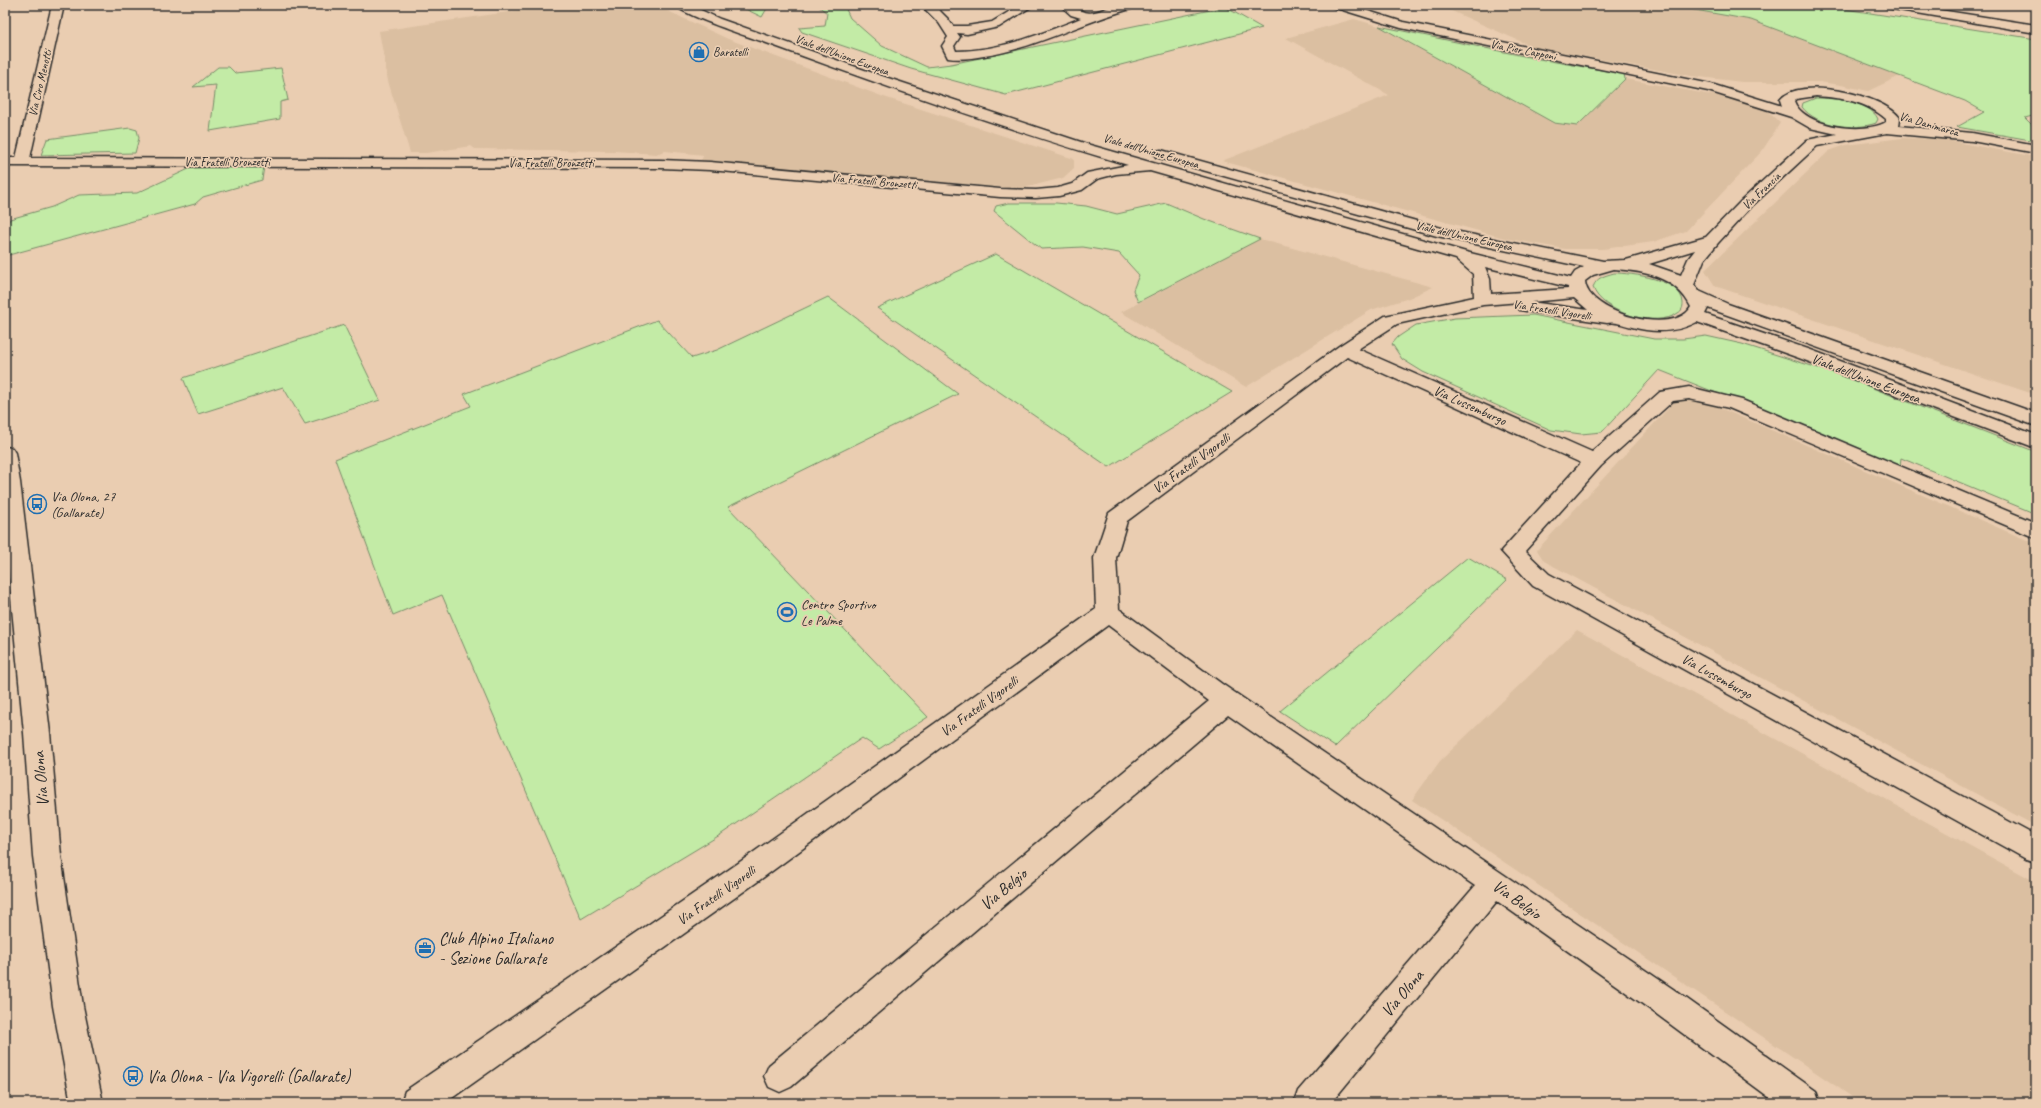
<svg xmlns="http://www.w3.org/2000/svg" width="2041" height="1108" font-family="Caveat,sans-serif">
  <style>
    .built { fill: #dbbfa1 }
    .green { fill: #c3eba6; stroke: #778b68 }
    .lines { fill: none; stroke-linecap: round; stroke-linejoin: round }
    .street-casing { stroke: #2b2b2b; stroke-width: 3 }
    .highway-casing { stroke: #2b2b2b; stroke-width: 3 }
    .street { fill: #eacdb1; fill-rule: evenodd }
    .highway { fill: #eacdb1; fill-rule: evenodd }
    .labels { text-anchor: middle; stroke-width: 3.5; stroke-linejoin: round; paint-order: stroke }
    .far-street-label { font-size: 12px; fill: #2b2b2b; stroke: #eacdb1 }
    .far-poi-label { font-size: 12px; fill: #2b2b2b; stroke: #eacdb1; text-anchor: start }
    .street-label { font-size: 14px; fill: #2b2b2b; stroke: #eacdb1 }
    .poi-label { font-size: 14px; fill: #2b2b2b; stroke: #eacdb1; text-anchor: start }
    .near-street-label { font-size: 17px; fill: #2b2b2b; stroke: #eacdb1 }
    .near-poi-label { font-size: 17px; fill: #2b2b2b; stroke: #eacdb1; text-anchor: start }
  </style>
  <rect width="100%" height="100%" fill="#eacdb1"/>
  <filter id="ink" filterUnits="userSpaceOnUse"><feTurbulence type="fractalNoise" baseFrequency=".025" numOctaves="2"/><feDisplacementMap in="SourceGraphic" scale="8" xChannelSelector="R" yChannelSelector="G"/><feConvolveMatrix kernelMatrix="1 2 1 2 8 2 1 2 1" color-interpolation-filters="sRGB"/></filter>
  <g filter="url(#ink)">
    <!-- built -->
    <g class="built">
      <path d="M526 5H655L728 39 884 97 1074 159V168L1063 178 1020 189 728 164 701 160 704 155 665 151 656 154 615 151 475 149 471 146 426 153H410L388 81 379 31 528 9Z"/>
      <path d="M1438 5H1667L1751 20 1900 76 1868 91 1841 85 1819 82H1742L1691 76 1533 47Z"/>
      <path d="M1354 19 1379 26 1554 123 1577 126 1625 79 1734 99 1764 108 1780 123 1762 151 1686 231 1653 242 1603 249H1565L1508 239 1222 161 1389 95 1286 38Z"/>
      <path d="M1902 138 1940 139 2036 157V395L1715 286 1705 270 1829 151 1846 145Z"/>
      <path d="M1260 239 1433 287 1409 298 1371 310 1246 387 1121 312Z"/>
      <path d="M1692 398 1706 402 2036 544V826L1544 561 1537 550 1676 400Z"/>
      <path d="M1577 630 2036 882V1103H1861L1412 800 1440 761Z"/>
    </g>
    <!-- green -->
    <g class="green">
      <path d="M737 5H769L762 17Z"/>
      <path d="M817 5H844L850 18 882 46 927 67 951 64 1225 7 1262 28 1006 95 911 69 802 32 799 28 825 26 827 13Z"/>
      <path d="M1667 5H1819L2036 39V115L2025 118 2036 129V141L1957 127 1984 112 1965 101 1751 20Z"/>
      <path d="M1379 26 1533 58 1624 74 1625 79 1577 126 1554 123Z"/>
      <path d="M218 67H229L235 73 281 68 288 100 280 102V119L210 131 216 85 193 87Z"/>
      <path d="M1816 98C1833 98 1870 101 1878 119L1876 123C1855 131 1816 126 1802 107L1803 103Z"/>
      <path d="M130 128 137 130 139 138 135 153 41 155 47 139Z"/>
      <path d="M264 166 262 180 203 197 195 204 5 256V229L10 219 52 207 79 195 137 193 191 168Z"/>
      <path d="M1009 203H1056L1086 206 1117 214 1166 203 1204 219 1260 239 1138 302 1133 290 1139 275 1119 253 1083 247 1041 249 994 211 996 206Z"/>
      <path d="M996 254 1232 392 1109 467 877 308Z"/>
      <path d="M1614 273C1631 273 1682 279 1683 303 1683 307 1682 311 1678 313 1657 329 1600 312 1593 287 1597 277 1604 276 1614 273Z"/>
      <path d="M828 297 958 394 728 507 928 717 879 749 862 738 720 835 581 919 442 595 393 615 335 459 471 406 464 394 657 320 692 358 717 350Z"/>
      <path d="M1533 315 1654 339H1683L1706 336 1742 344 1834 373 2026 448 2036 452V514L1901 458 1900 466 1659 370 1602 432 1581 434 1551 430 1423 372 1402 359 1392 344 1398 337 1416 325 1455 318Z"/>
      <path d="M344 325 380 400 305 424 283 387 198 414 183 378Z"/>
      <path d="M1468 557 1507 580 1335 747 1280 711Z"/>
    </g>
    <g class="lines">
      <defs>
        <g id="street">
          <path d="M52 5H64L30 158 661 160 710 162 1000 189 1036 190 1058 188 1072 184 1087 173 1128 165C1005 129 884 86 764 42 749 37 683 15 675 5H690L720 19 873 73 1090 145 1466 252 1571 278 1575 272 1584 267 1437 236 1156 157 1154 154 1156 151 1161 150 1445 229 1603 261 1626 260 1706 237 1742 200 1807 140 1837 134 1810 128 1791 117 1708 91 1401 28 1333 7 1331 5H1349L1403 22 1711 84 1782 106 1780 100C1798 75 1884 95 1900 118L1899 126 1972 133 2036 145V153L1972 141 1887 133 1817 146 1752 206 1718 243 1704 260 1694 285 1699 291 1728 304 2036 413V426L1708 308 1705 314 1811 350 2036 435V448L1799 358 1697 322C1676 333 1654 333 1632 327 1624 325 1615 321 1607 323L1526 311 1520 310 1517 306 1520 302 1483 305 1397 324 1358 349 1592 452 1660 392 1689 387 1742 400 2036 523V538L1729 408 1689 399 1673 401 1601 466 1525 551 1549 574 2036 836V862L2026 859 1533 586 1501 551 1581 463 1347 357 1127 521 1116 558 1119 609 1222 684 1673 989 1816 1091 1820 1103H1777L1651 1010 1497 901 1331 1103H1294L1298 1091 1475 886 1228 715 791 1087 780 1092 769 1087 764 1076 769 1065 1209 701 1108 625 757 882 445 1103H401L405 1091 737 864 1096 609 1094 558 1109 513 1339 346 1385 316 1474 297 1473 274 1456 259 1150 171 1116 174 1097 179 1082 190 1059 196 1036 198 1000 197 710 170 661 168 5 166V158H16ZM1816 96C1842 98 1866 101 1886 119V122C1864 135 1803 127 1794 101L1796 99ZM1695 250 1688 259 1681 275 1649 264ZM1485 267 1568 287V289L1491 294 1490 279ZM1614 269C1645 271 1676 277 1691 307 1675 337 1586 313 1585 281L1593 275ZM1574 298 1588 310 1531 302Z"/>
          <path d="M921 5H934L948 19 953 26H967L992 22 1020 5H1034L999 27 967 34 957 33 960 37 954 46 956 51C1000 51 1041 34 1081 18L1071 15 1060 5H1073C1089 20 1099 9 1117 5 1124 4 1132 5 1140 5L1138 7C1085 20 1038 48 984 56 973 58 959 60 948 58L942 46 948 37 939 23Z"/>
          <path d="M5 447 12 448 15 453 20 482 50 733 61 856 83 1006 103 1103H71L53 1006 33 856 24 733 5 536Z"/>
        </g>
        <path id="highway" d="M1881 5H1908L2036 25V33L1887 8Z"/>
      </defs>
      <!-- street casing -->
      <use href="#street" class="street-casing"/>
      <!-- highway casing -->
      <use href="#highway" class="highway-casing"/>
      <!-- street -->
      <use href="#street" class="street"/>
      <!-- highway -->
      <use href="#highway" class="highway"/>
    </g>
  </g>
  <!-- icons -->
  <defs>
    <symbol id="shop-ring" viewBox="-11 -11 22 22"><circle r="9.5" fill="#eacdb1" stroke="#1f6fb2" stroke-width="1.5"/><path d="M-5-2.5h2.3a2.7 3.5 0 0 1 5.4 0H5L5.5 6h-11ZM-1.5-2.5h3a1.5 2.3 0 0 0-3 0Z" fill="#1f6fb2"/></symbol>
    <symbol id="bus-ring" viewBox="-11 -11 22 22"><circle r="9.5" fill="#eacdb1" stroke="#1f6fb2" stroke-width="1.5"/><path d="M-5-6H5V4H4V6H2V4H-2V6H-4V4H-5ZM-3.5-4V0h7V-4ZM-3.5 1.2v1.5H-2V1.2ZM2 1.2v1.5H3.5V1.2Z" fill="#1f6fb2"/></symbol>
    <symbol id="stadium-ring" viewBox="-11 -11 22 22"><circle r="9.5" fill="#eacdb1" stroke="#1f6fb2" stroke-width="1.5"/><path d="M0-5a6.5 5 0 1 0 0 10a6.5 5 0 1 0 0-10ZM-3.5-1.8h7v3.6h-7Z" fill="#1f6fb2"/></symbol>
    <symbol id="office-ring" viewBox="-11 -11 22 22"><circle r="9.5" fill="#eacdb1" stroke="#1f6fb2" stroke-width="1.5"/><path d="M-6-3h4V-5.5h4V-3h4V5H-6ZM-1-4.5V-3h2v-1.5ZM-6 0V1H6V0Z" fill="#1f6fb2"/></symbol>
  </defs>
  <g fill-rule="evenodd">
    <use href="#shop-ring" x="688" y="41" width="22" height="22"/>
    <use href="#bus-ring" x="26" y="493" width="22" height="22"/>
    <use href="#stadium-ring" x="776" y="601" width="22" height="22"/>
    <use href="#office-ring" x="414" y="937" width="22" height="22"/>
    <use href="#bus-ring" x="122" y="1065" width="22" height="22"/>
  </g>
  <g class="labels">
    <!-- far-street labels -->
    <g class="far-street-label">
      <text transform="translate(1523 50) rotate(11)" y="4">Via Pier Capponi</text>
      <text transform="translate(842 55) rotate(20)" y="4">Viale dell'Unione Europea</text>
      <text transform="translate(40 83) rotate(-77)" y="4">Via Ciro Menotti</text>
      <text transform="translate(1929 124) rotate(16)" y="4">Via Danimarca</text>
      <text transform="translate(1151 151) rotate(16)" y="4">Viale dell'Unione Europea</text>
      <text x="227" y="166">Via Fratelli Bronzetti</text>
      <text x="551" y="167">Via Fratelli Bronzetti</text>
      <text transform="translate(874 181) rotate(5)" y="4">Via Fratelli Bronzetti</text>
      <text transform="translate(1761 191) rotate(-44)" y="4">Via Francia</text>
      <text transform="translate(1464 236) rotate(13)" y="4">Viale dell'Unione Europea</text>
      <text transform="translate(1552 310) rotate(9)" y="4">Via Fratelli Vigorelli</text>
    </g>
    <!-- far-poi labels -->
    <g class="far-poi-label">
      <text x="713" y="56">Baratelli</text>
    </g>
    <!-- street labels -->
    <g class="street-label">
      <text transform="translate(1866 378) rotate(21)" y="5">Viale dell'Unione Europea</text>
      <text transform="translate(1470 405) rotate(24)" y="5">Via Lussemburgo</text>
      <text transform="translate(1191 463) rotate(-36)" y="5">Via Fratelli Vigorelli</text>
      <text transform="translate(1717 676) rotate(29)" y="5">Via Lussemburgo</text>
      <text transform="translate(979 706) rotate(-36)" y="5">Via Fratelli Vigorelli</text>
      <text transform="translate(716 895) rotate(-35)" y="5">Via Fratelli Vigorelli</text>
    </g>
    <!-- poi labels -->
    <g class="poi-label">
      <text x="51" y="501">Via Olona, 27<tspan x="51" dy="16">(Gallarate)</tspan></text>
      <text x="801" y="609">Centro Sportivo<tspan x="801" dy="16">Le Palme</tspan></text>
    </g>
    <!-- near-street labels -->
    <g class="near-street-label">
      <text transform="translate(40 779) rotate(-95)" y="6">Via Olona</text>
      <text transform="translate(1003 889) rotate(-40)" y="6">Via Belgio</text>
      <text transform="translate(1517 899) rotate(35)" y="6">Via Belgio</text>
      <text transform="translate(1402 993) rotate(-50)" y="6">Via Olona</text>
    </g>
    <!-- near-poi labels -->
    <g class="near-poi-label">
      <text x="439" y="944">Club Alpino Italiano<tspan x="439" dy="20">- Sezione Gallarate</tspan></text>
      <text x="147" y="1082">Via Olona - Via Vigorelli (Gallarate)</text>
    </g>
  </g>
  <!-- margin -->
  <rect width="2041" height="1108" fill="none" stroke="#eacdb1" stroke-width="20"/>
  <rect x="10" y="10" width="2021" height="1088" fill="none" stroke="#2b2b2b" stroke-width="1.5" filter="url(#ink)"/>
</svg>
